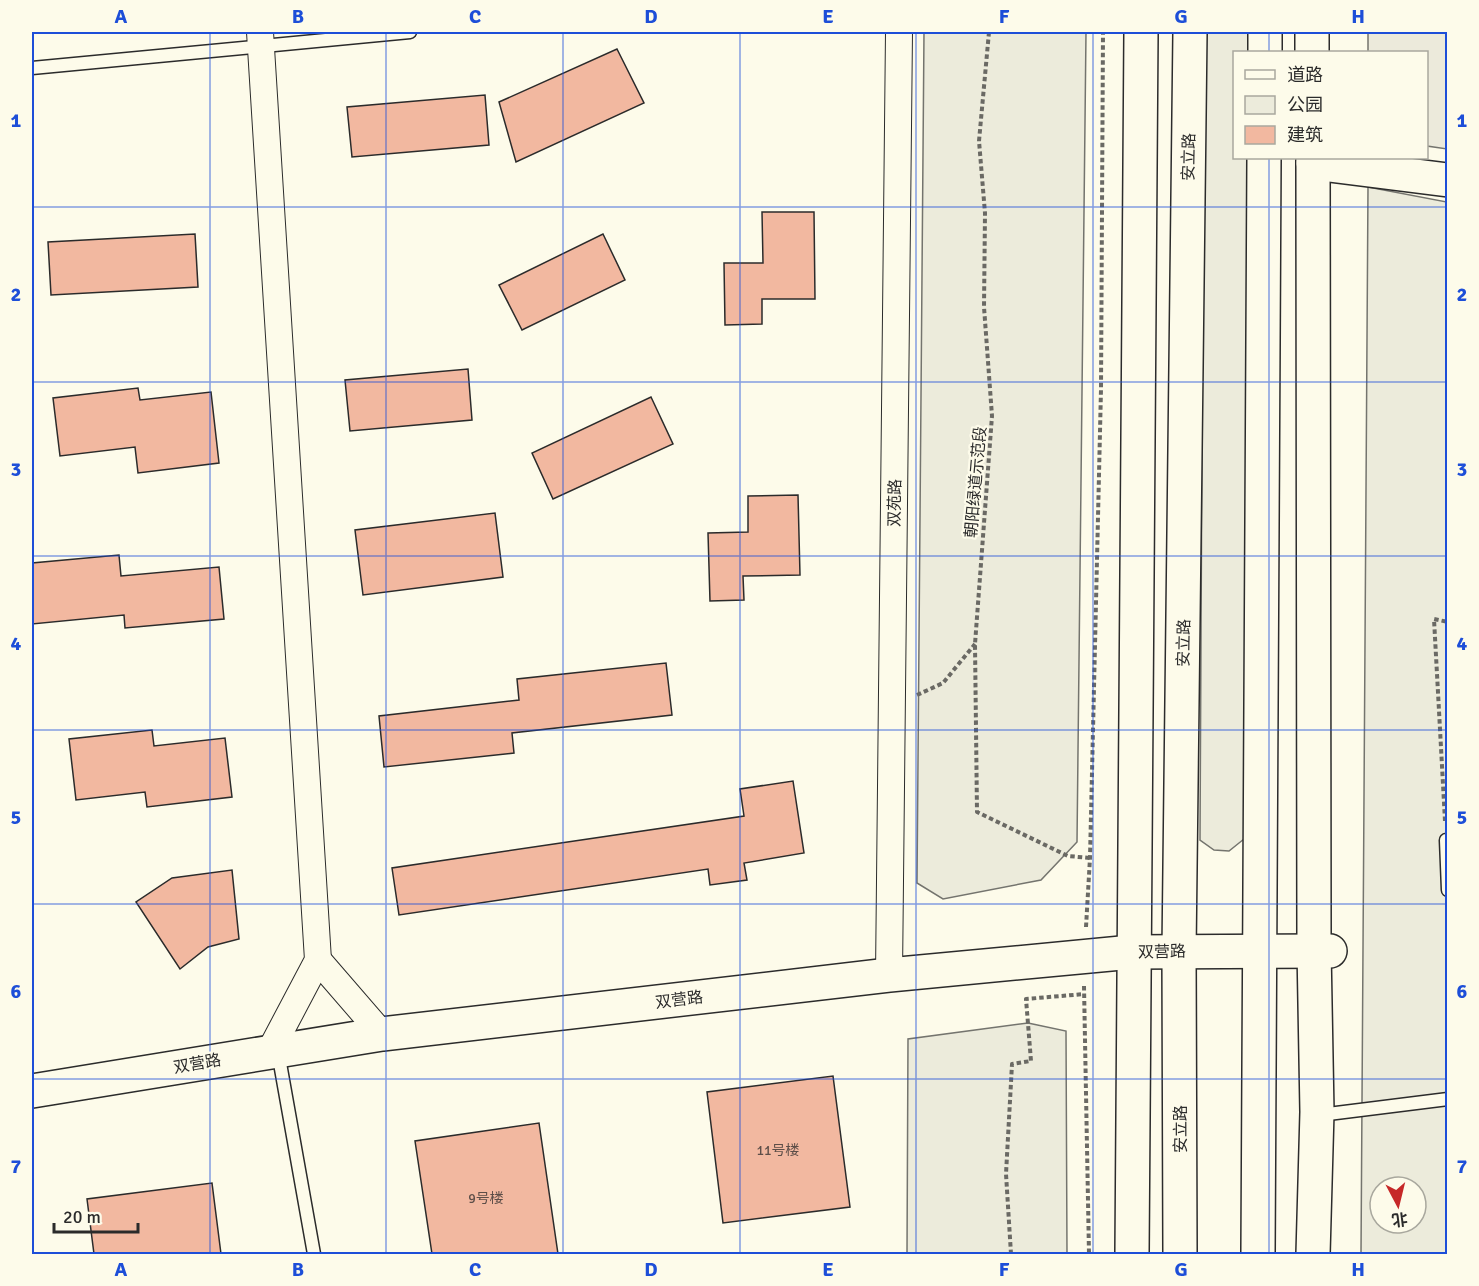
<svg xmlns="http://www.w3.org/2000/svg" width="1479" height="1286" font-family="Signika,'Noto Sans SC',sans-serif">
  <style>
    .green { fill: #ecebdb; stroke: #74746e; stroke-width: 1.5; fill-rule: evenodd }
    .parking { fill: #eceadb; stroke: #74746e; stroke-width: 1.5 }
    .building { fill: #f2b8a0; stroke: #2b2b2b; stroke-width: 1.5 }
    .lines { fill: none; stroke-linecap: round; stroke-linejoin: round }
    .lane-casing { stroke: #2b2b2b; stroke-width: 15 }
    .street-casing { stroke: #2b2b2b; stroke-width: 28 }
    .secondary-casing { stroke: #2b2b2b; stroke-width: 36 }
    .primary-casing { stroke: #2b2b2b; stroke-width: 36 }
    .path { stroke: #6a6964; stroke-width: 4; stroke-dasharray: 4.5 3; stroke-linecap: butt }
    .lane { stroke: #fdfbea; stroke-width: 12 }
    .street { stroke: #fdfbea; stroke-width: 26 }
    .secondary { stroke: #fdfbea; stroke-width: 33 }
    .primary { stroke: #fdfbea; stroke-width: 33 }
    .grid { fill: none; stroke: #1d4ed8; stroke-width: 1.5; stroke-opacity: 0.55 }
    .labels { text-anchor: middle; stroke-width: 4.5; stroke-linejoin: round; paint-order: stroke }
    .number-label { font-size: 14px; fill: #5d4e48 }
    .street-label { font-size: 16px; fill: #2b2b2b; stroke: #fdfbea }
    .neatline { fill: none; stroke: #1d4ed8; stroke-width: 2 }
    .grid-label { font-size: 20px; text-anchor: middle; font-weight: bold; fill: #1d4ed8 }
  </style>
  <rect width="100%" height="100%" fill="#fdfbea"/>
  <!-- green -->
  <g class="green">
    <path d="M924 32H1086L1077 842 1041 880 943 899 917 883Z"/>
    <path d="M1204 32H1250V52H1234V158H1249L1244 839 1229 851 1214 850 1200 840Z"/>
    <path d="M1368 187 1447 202 1448 1254H1361ZM1380 1187H1416V1223H1380Z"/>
    <path d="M1028 1023 1066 1031 1067 1254H907L908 1039Z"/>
  </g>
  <!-- parking -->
  <path class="parking" d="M1368 32H1447V149L1427 146 1426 52H1368Z"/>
  <!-- building -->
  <g class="building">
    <path d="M617 49 644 103 516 162 499 102Z"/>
    <path d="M485 95 489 145 352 157 347 107Z"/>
    <path d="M762 212H814L815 299H762V324L725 325 724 263H763Z"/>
    <path d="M195 234 198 287 51 295 48 242Z"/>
    <path d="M603 234 625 280 522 330 499 285Z"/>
    <path d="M468 369 472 420 350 431 345 380Z"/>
    <path d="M138 388 140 400 211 392 219 463 138 473 135 447 60 456 53 398Z"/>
    <path d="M651 397 673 444 553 499 532 453Z"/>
    <path d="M798 495 800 575 743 576 744 600 710 601 708 533 748 532V496Z"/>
    <path d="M495 513 503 577 363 595 355 530Z"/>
    <path d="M119 555 121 576 219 567 224 619 125 628 124 615 32 624V563Z"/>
    <path d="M666 663 672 715 512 733 514 753 384 767 379 716 519 700 517 679Z"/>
    <path d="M152 730 154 746 225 738 232 797 147 807 145 792 76 800 69 739Z"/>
    <path d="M793 781 804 853 744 863 747 880 710 885 708 869 399 915 392 868 744 816 740 789Z"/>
    <path d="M232 870 239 939 208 947 180 969 136 902 172 878Z"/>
    <path d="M833 1076 850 1207 723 1223 707 1092Z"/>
    <path d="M539 1123 558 1254H432L415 1141Z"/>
    <path d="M212 1183 221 1254H94L87 1199Z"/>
  </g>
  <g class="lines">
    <defs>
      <g id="lane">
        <path d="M32 68 410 32"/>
        <path d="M1446 840 1448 890"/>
        <path d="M278 1052 314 1254"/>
        <path d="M1318 1112 1328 1114 1448 1099"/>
      </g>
      <g id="street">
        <path d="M260 32 318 960 270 1051"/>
        <path d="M318 960 382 1034"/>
        <path d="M889 975 899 32"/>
      </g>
      <g id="secondary">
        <path d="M1312 32V52"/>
        <path d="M1313 158 1314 949 1317 1112 1313 1254"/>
        <path d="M1313 163 1448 180"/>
        <path d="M32 1091 382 1034 889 975 1132 952 1330 951"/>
        <path d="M1132 1254 1141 32"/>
      </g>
      <g id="primary">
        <path d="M1265 52V32"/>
        <path d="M1180 1254 1179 951 1190 32"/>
        <path d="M1258 1254 1264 158"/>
      </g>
    </defs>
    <!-- lane casing -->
    <use href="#lane" class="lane-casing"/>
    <!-- street casing -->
    <use href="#street" class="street-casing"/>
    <!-- secondary casing -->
    <use href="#secondary" class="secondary-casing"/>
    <!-- primary casing -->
    <use href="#primary" class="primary-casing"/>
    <!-- path -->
    <g class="path">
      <path d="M989 32 979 141 985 213 984 307 992 416 975 644 977 812 1068 856 1090 858"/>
      <path d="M917 695 943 683 975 644"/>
      <path d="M1445 821 1434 619 1448 622"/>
      <path d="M1086 927 1090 858 1101 389 1103 32"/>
      <path d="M1084 986 1089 1254"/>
      <path d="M1011 1254 1006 1174 1012 1064 1031 1061 1026 999 1084 994"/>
    </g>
    <!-- lane -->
    <use href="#lane" class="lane"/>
    <!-- street -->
    <use href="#street" class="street"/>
    <!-- secondary -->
    <use href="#secondary" class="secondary"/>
    <!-- primary -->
    <use href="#primary" class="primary"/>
  </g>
  <!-- grid -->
  <path class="grid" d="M210 32V1254M386 32V1254M563 32V1254M740 32V1254M916 32V1254M1093 32V1254M1269 32V52M1269 158V1254M32 207H1448M32 382H1448M32 556H1448M32 730H1448M32 904H1448M32 1079H1448"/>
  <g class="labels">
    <!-- number labels -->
    <g class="number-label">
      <text x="778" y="1155">11号楼</text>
      <text x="486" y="1203">9号楼</text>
    </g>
    <!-- street labels -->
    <g class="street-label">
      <text transform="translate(1188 157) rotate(-89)" y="6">安立路</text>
      <text transform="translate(975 482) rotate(-85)" y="6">朝阳绿道示范段</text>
      <text transform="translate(894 503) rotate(-89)" y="6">双苑路</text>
      <text transform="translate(1183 643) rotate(-89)" y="6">安立路</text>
      <text transform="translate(1162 951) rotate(-1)" y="6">双营路</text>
      <text transform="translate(679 999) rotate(-7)" y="6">双营路</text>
      <text transform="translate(197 1063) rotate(-10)" y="6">双营路</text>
      <text transform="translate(1180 1129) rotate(-90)" y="6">安立路</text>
    </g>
  </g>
  <!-- border -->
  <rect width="1479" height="1286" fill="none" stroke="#fdfbea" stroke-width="66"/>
  <!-- legend -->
  <rect x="1233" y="51" width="195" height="108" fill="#fdfbea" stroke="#a9a89e" stroke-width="1.5"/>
  <rect x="1245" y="70" width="30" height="9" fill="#fdfbea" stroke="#a9a89e" stroke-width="1.5"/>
  <text x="1287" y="81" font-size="18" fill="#2b2b2b">道路</text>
  <rect x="1245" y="96" width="30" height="18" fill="#ecebdb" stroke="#a9a89e" stroke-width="1.5"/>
  <text x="1287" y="111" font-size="18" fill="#2b2b2b">公园</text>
  <rect x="1245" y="126" width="30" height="18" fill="#f2b8a0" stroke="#a9a89e" stroke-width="1.5"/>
  <text x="1287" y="141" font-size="18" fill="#2b2b2b">建筑</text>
  <!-- north arrow -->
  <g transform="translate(1398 1205) rotate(173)"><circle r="28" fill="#fdfbea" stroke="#a9a89e" stroke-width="1.5"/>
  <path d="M0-4.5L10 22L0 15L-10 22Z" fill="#c62828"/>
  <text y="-9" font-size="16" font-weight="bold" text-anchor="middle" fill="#2b2b2b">北</text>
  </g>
  <!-- scale -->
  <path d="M54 1223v9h84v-9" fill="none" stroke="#2b2b2b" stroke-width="3"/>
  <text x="63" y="1223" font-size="18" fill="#2b2b2b" stroke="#fdfbea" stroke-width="4.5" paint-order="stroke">20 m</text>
  <rect x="33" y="33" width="1413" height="1220" class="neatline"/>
  <g class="grid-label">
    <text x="121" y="23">A</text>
    <text x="298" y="23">B</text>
    <text x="475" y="23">C</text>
    <text x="651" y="23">D</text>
    <text x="828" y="23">E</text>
    <text x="1004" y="23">F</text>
    <text x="1181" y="23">G</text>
    <text x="1358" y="23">H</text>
    <text x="16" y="127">1</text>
    <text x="1462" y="127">1</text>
    <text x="16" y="301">2</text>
    <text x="1462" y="301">2</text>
    <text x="16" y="476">3</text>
    <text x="1462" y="476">3</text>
    <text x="16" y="650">4</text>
    <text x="1462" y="650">4</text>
    <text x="16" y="824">5</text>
    <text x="1462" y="824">5</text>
    <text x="16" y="998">6</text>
    <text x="1462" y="998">6</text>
    <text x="16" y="1173">7</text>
    <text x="1462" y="1173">7</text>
    <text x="121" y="1276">A</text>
    <text x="298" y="1276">B</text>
    <text x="475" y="1276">C</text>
    <text x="651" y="1276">D</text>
    <text x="828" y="1276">E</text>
    <text x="1004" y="1276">F</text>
    <text x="1181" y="1276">G</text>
    <text x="1358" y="1276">H</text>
  </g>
</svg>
